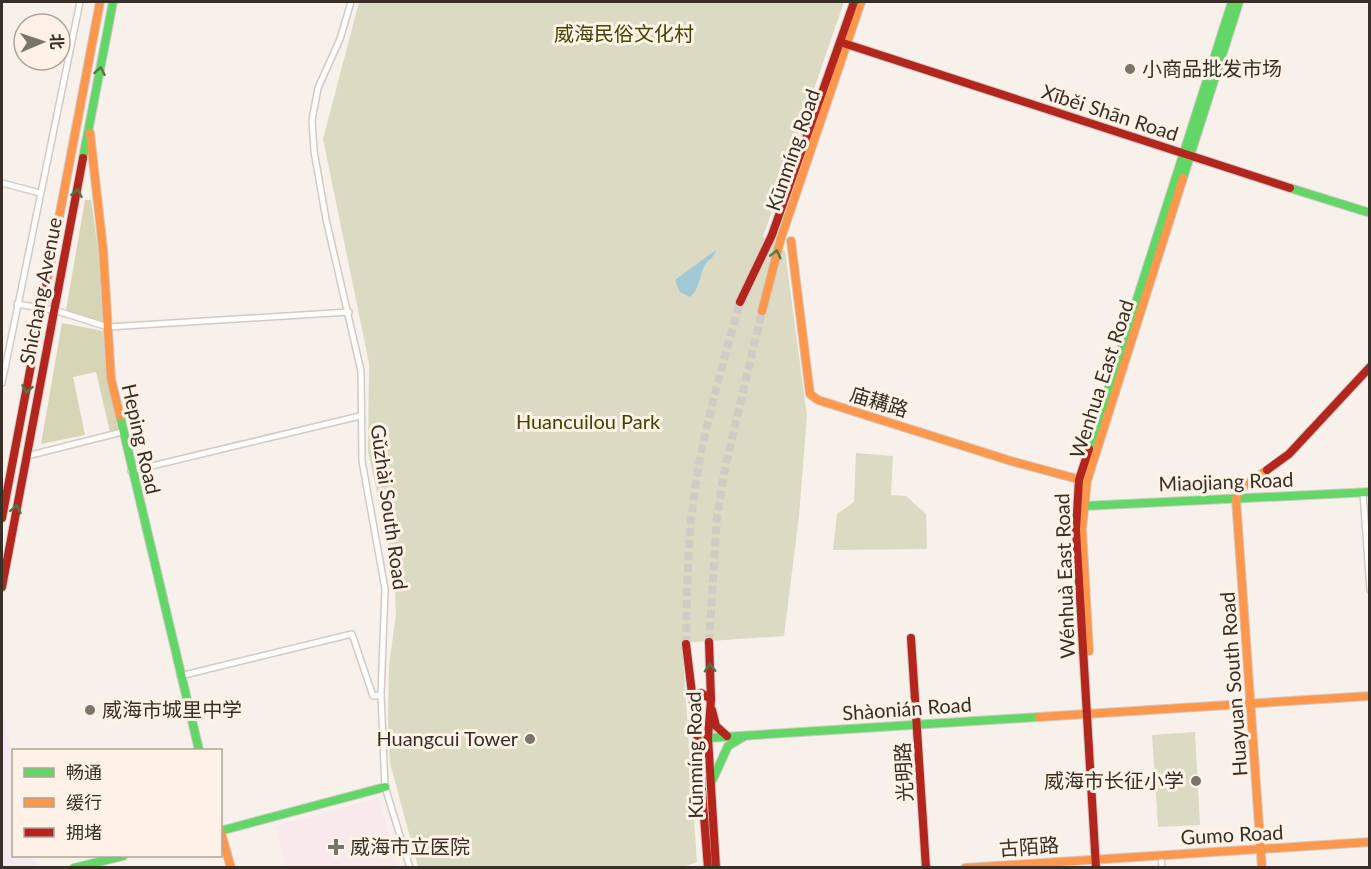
<svg xmlns="http://www.w3.org/2000/svg" width="1371" height="869" font-family="Lato,'Noto Sans SC',sans-serif">
  <style>
    .commercial { fill: #f6e9f0 }
    .medical { fill: #f9e9ec }
    .green { fill: #dbdac2 }
    .forest { fill: #d6d5b6 }
    .water { fill: #a0c9d4 }
    .lines { fill: none; stroke-linecap: round; stroke-linejoin: round }
    .primary-tunnel { stroke: #d2cac4; stroke-width: 8; stroke-dasharray: 8 4; stroke-linecap: butt }
    .street-casing { stroke: #d2cac4; stroke-width: 8 }
    .fast-casing { stroke: #d2cac4; stroke-width: 10 }
    .slow-casing { stroke: #d2cac4; stroke-width: 10 }
    .jam-casing { stroke: #d2cac4; stroke-width: 10 }
    .street { stroke: #fefdfc; stroke-width: 5 }
    .fast { stroke: #63d668; stroke-width: 8 }
    .slow { stroke: #ff974d; stroke-width: 8 }
    .jam { stroke: #b3261e; stroke-width: 8 }
    .oneway { stroke: #4b7b45 }
    .poi-dot { fill: #7b746c; stroke: #fef1e5; stroke-width: 2 }
    .labels { text-anchor: middle; stroke-width: 6; stroke-linejoin: round; paint-order: stroke }
    .park-label { font-size: 20px; fill: #424405; stroke: #fef1e5 }
    .poi-label { font-size: 20px; fill: #383028; stroke: #fef1e5; text-anchor: start }
    .street-label { font-size: 20px; fill: #383028; stroke: #fef1e5 }
  </style>
  <rect width="100%" height="100%" fill="#f8f1eb"/>
  <!-- commercial -->
  <path class="commercial" d="M3 713 13 761 14 856H35L38 867H2Z"/>
  <!-- medical -->
  <path class="medical" d="M379 798 398 867H286L275 826Z"/>
  <!-- green -->
  <g class="green">
    <path d="M359 2H844L763 237 785 251 807 416 799 516 784 636 682 643 697 862 680 868 418 867 390 763 388 720 389 666 396 614 394 569 368 452 369 363 323 139Z"/>
    <path d="M856 453 893 456 891 495 906 496 926 514 927 549 833 550 837 514 854 502Z"/>
    <path d="M1195 732 1200 825 1158 827 1152 735Z"/>
  </g>
  <!-- forest -->
  <g class="forest">
    <path d="M85 200H91L98 249 103 322 66 310Z"/>
    <path d="M62 323 103 331 106 369 118 430 110 432 96 372 73 377 85 435 41 444Z"/>
  </g>
  <!-- water -->
  <path class="water" d="M716 250C714 258 709 259 705 265 699 275 700 289 690 297L680 292 675 280Z"/>
  <g class="lines">
    <!-- primary-tunnel -->
    <g class="primary-tunnel">
      <path d="M709 642 717 517 725 468 762 311"/>
      <path d="M686 644C687 600 687 555 692 512 700 440 721 371 740 302"/>
    </g>
    <defs>
      <g id="street">
        <path d="M351 2 340 39 318 88 312 120 314 151 326 219 361 371 362 461 385 589 381 695 385 787 410 868"/>
        <path d="M2 183 40 193"/>
        <path d="M17 304 54 310 108 327 349 312"/>
        <path d="M2 383 80 2"/>
        <path d="M27 456 122 432"/>
        <path d="M131 471 360 416"/>
        <path d="M1363 493 1370 590"/>
        <path d="M180 676 352 634 373 696 381 695"/>
        <path d="M1161 855 1162 868"/>
      </g>
      <g id="fast">
        <path d="M83 158 113 2"/>
        <path d="M1183 178 1239 2"/>
        <path d="M1290 188 1370 213"/>
        <path d="M120 416 199 750"/>
        <path d="M1089 449 1232 2"/>
        <path d="M1084 506 1370 492"/>
        <path d="M699 750 702 741 708 738 1039 717"/>
        <path d="M712 781 728 746 743 737"/>
        <path d="M220 831 385 787"/>
        <path d="M74 868 123 856"/>
      </g>
      <g id="slow">
        <path d="M90 133 103 249 111 379 120 416"/>
        <path d="M791 241 810 394 818 400 1011 461 1085 481"/>
        <path d="M47 281 100 2"/>
        <path d="M762 311 781 238 861 2"/>
        <path d="M1089 651 1082 529 1087 481 1183 178"/>
        <path d="M1039 717 1370 696"/>
        <path d="M220 829 231 868"/>
        <path d="M965 868 1370 842"/>
        <path d="M1262 868 1236 499 1243 487 1267 470"/>
      </g>
      <g id="jam">
        <path d="M843 43 1290 188"/>
        <path d="M740 302 772 235 854 2"/>
        <path d="M1089 449 1079 480 1076 530 1096 868"/>
        <path d="M1267 470 1289 454 1370 367"/>
        <path d="M2 518 47 281"/>
        <path d="M2 587 83 158"/>
        <path d="M911 638 926 868"/>
        <path d="M709 642 711 699 708 738 716 868"/>
        <path d="M686 644 699 751 708 868"/>
        <path d="M692 697 701 693 711 699"/>
        <path d="M712 710 716 726 727 736"/>
      </g>
    </defs>
    <!-- street casing -->
    <use href="#street" class="street-casing"/>
    <!-- fast casing -->
    <use href="#fast" class="fast-casing"/>
    <!-- slow casing -->
    <use href="#slow" class="slow-casing"/>
    <!-- jam casing -->
    <use href="#jam" class="jam-casing"/>
    <!-- street -->
    <use href="#street" class="street"/>
    <!-- fast -->
    <use href="#fast" class="fast"/>
    <!-- slow -->
    <use href="#slow" class="slow"/>
    <!-- jam -->
    <use href="#jam" class="jam"/>
  </g>
  <!-- one-way arrows -->
  <defs><path id="oneway-chevron" d="M-2-3.5L2.5 0L-2 3.5" fill="none" stroke-width="1.6" stroke-linecap="round" stroke-linejoin="round" transform="scale(1.5)"/></defs>
  <g class="oneway">
    <use href="#oneway-chevron" transform="translate(100 71) rotate(-80)"/>
    <use href="#oneway-chevron" transform="translate(77 193) rotate(-79)"/>
    <use href="#oneway-chevron" transform="translate(776 254) rotate(-76)"/>
    <use href="#oneway-chevron" transform="translate(27 389) rotate(100)"/>
    <use href="#oneway-chevron" transform="translate(16 509) rotate(-79)"/>
    <use href="#oneway-chevron" transform="translate(710 668) rotate(-92)"/>
  </g>
  <!-- markers -->
  <g class="poi-dot">
    <circle cx="1130" cy="69" r="6"/>
    <circle cx="90" cy="710" r="6"/>
    <circle cx="530" cy="739" r="6"/>
    <circle cx="1196" cy="781" r="6"/>
    <path d="M333 838h6v6h6v6h-6v6h-6v-6h-6v-6h6z"/>
  </g>
  <g class="labels">
    <!-- park labels -->
    <g class="park-label">
      <text x="624" y="41">威海民俗文化村</text>
      <text x="588" y="429">Huancuilou Park</text>
    </g>
    <!-- poi labels -->
    <g class="poi-label">
      <text x="1142" y="76">小商品批发市场</text>
      <text x="102" y="717">威海市城里中学</text>
      <text x="518" y="746" text-anchor="end">Huangcui Tower</text>
      <text x="1184" y="788" text-anchor="end">威海市长征小学</text>
      <text x="350" y="854">威海市立医院</text>
    </g>
    <!-- street labels -->
    <g class="street-label">
      <text transform="translate(1110 113) rotate(18)" y="7">Xīběi Shān Road</text>
      <text transform="translate(793 150) rotate(-71)" y="7">Kūnmíng Road</text>
      <text transform="translate(41 291) rotate(-79)" y="7">Shichang Avenue</text>
      <text transform="translate(1102 379) rotate(-72)" y="7">Wenhua East Road</text>
      <text transform="translate(879 402) rotate(17)" y="7">庙耩路</text>
      <text transform="translate(141 439) rotate(77)" y="7">Heping Road</text>
      <text transform="translate(1226 482) rotate(-2)" y="7">Miaojiang Road</text>
      <text transform="translate(389 507) rotate(82)" y="7">Gǔzhài South Road</text>
      <text transform="translate(1065 576) rotate(-92)" y="7">Wénhuà East Road</text>
      <text transform="translate(1234 684) rotate(-94)" y="7">Huayuan South Road</text>
      <text transform="translate(907 709) rotate(-4)" y="7">Shàonián Road</text>
      <text transform="translate(695 755) rotate(-91)" y="7">Kūnmíng Road</text>
      <text transform="translate(904 772) rotate(-93)" y="7">光明路</text>
      <text transform="translate(1232 835) rotate(-3)" y="7">Gumo Road</text>
      <text transform="translate(1029 847) rotate(-4)" y="7">古陌路</text>
    </g>
  </g>
  <!-- border -->
  <rect width="1371" height="869" fill="none" stroke="#383028" stroke-width="6"/>
  <!-- legend -->
  <rect x="12" y="749" width="210" height="108" fill="#fef1e5" stroke="#afa499" stroke-width="1.5"/>
  <rect x="24" y="768" width="30" height="9" fill="#63d668" stroke="#afa499" stroke-width="1.5"/>
  <text x="66" y="779" font-size="18" fill="#383028">畅通</text>
  <rect x="24" y="798" width="30" height="9" fill="#ff974d" stroke="#afa499" stroke-width="1.5"/>
  <text x="66" y="809" font-size="18" fill="#383028">缓行</text>
  <rect x="24" y="828" width="30" height="9" fill="#b3261e" stroke="#afa499" stroke-width="1.5"/>
  <text x="66" y="839" font-size="18" fill="#383028">拥堵</text>
  <!-- north arrow -->
  <g transform="translate(42 42) rotate(88)"><circle r="28" fill="#fef1e5" stroke="#afa499" stroke-width="1.5"/>
  <path d="M0-4.5L10 22L0 15L-10 22Z" fill="#7b746c"/>
  <text y="-9" font-size="16" font-weight="bold" text-anchor="middle" fill="#383028">北</text>
  </g>
</svg>
